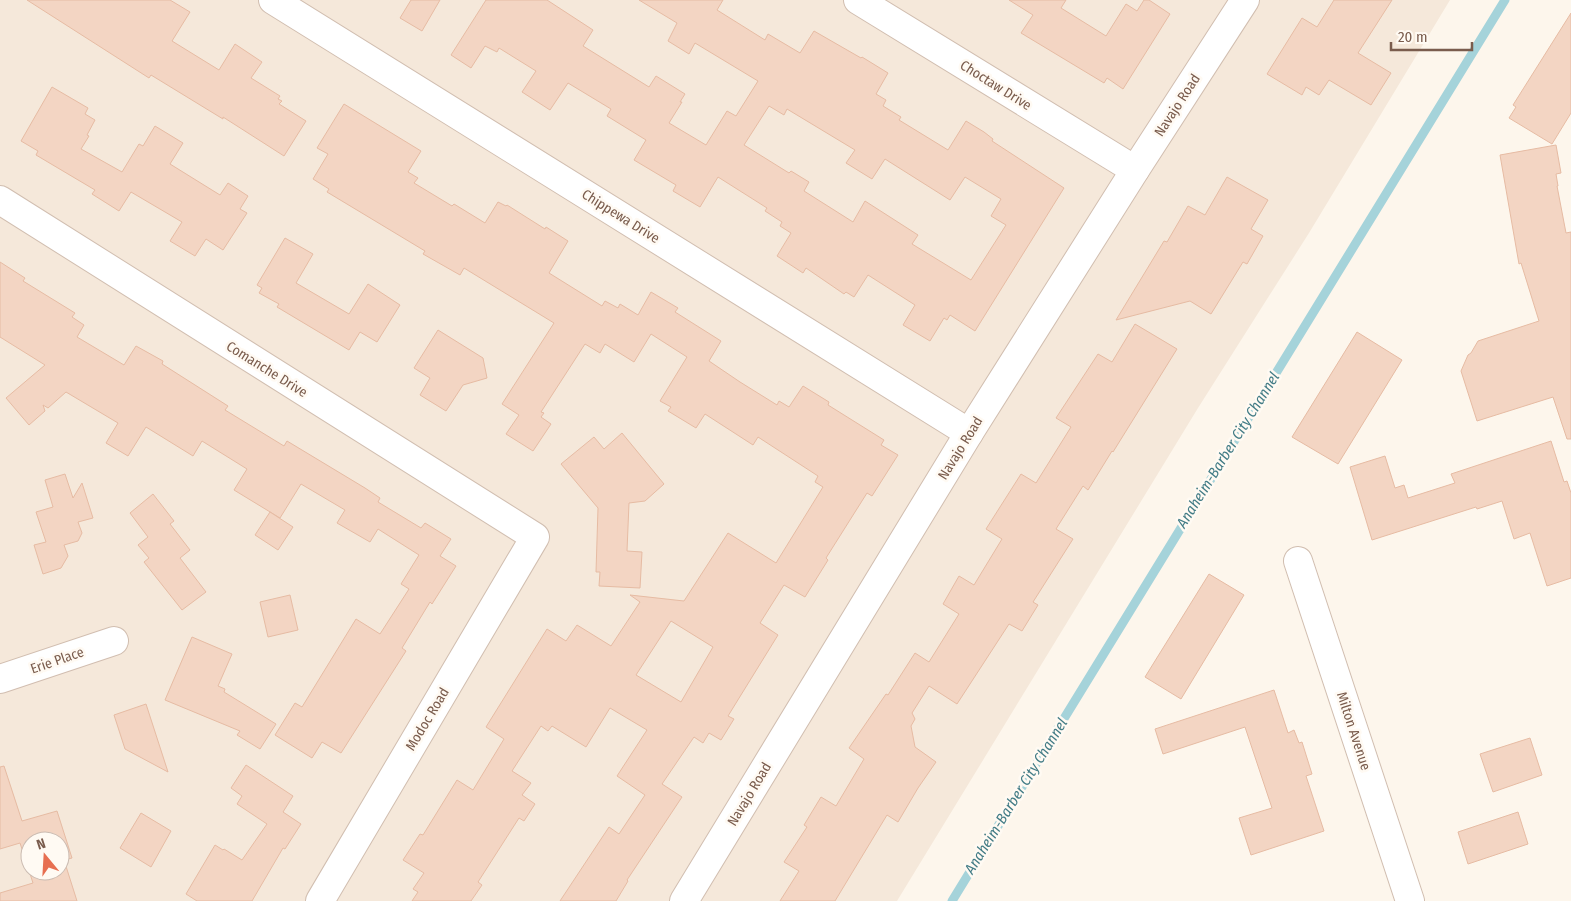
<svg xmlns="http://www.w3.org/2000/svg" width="1571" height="901" font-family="'Fira Sans Condensed',sans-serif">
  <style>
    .residential { fill: #f5e8da; fill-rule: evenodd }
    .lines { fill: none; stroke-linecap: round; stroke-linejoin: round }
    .stream { stroke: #a5d3da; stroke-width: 9 }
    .building { fill: #f3d5c3; stroke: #e6bba3; fill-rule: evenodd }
    .street-casing { stroke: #d1beb0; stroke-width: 30 }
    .street { stroke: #fff; stroke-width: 28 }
    .labels { text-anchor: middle; stroke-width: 5; stroke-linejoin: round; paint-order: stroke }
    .street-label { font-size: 14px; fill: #7a5c4d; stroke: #fffaf3 }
    .water-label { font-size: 15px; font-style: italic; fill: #437c86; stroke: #fffaf3 }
  </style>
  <rect width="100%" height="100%" fill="#fdf6ec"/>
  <!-- residential -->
  <path class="residential" d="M0 0H1450L1309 233 1198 408 897 901H0ZM30 841H60V871H30Z"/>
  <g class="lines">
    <!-- stream -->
    <path class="stream" d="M952 901 1505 0"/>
  </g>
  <!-- building -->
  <g class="building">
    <path d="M27 0H170L190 12 172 41 219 70 235 44 262 62 251 78 280 96 278 99 282 101 279 104 306 121 284 156 223 117V119L151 75 149 78Z"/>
    <path d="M411 0H440L422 31 400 18Z"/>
    <path d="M486 0H547L593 30 583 46 649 87 656 76 685 94 680 102H682L669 123 706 145 727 111 736 116 758 81 695 43 689 54 668 41 677 23 639 0H723L717 10 765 40 768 34 800 53 814 31 861 58 862 57 888 73 876 94 886 100 883 106 901 117 899 120 948 150 966 121 984 132 993 139 992 141 1064 188 975 331 950 315 947 320 944 318 930 341 903 325 915 305 868 275 854 297 846 292 844 294 806 268 803 273 777 256 791 233 780 226 782 222 765 211 767 208 718 177 700 207 673 191 676 185 634 160 646 140 607 116 611 109 568 83 550 110 522 92 536 71 499 48 497 52 485 46 471 68 451 55ZM769 106 784 115 787 109 855 150 846 163 872 179 885 159 950 200 965 177 1001 199 991 216 1006 225 971 280 912 244 918 235 865 201 853 222 804 191 809 182 791 171 789 173 744 145Z"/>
    <path d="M1009 0H1066L1061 8 1106 36 1126 4 1137 11 1144 0H1149L1170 14 1123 89 1107 78 1104 83 1021 33 1033 15Z"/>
    <path d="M1334 0H1392L1358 53 1391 73 1371 105 1329 80 1319 95 1306 87 1302 95 1267 74 1302 18 1317 27Z"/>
    <path d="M1571 13V113L1552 144 1509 118 1516 107 1513 105Z"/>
    <path d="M52 87 88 108 85 114 95 120 87 135 89 136 81 149 122 172 139 144 143 146 155 126 183 143 170 164 220 195 228 183 248 196 240 209 247 213 223 250 206 239 195 256 170 241 182 222 131 192 119 211 92 194 95 190 36 155 38 151 21 141Z"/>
    <path d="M344 104 421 151 408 172 418 178 414 183 452 206 454 204 485 223 498 202 506 206 507 205 545 229 546 227 568 241 549 273 602 306 605 301 618 308 620 304 638 315 651 292 678 308 675 312 721 341 709 361 740 382 777 405 779 401 789 407 803 386 829 402 828 405 884 440 881 445 898 455 872 496 867 493 826 558 828 560 805 597 784 585 760 623 778 635 728 716 734 719 721 740 709 733 703 743 694 737 662 784 682 797 627 880 628 881 616 901H560L609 827 619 834 645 795 617 776 647 730 610 708 586 747 552 726 548 731 541 726 512 771 531 783 522 795 535 804 524 821 519 818 478 882 482 885 471 901H412L418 892 413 889 424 873 403 860 420 834 423 835 457 780 473 790 504 739 486 727 547 629 566 641 577 625 611 646 640 602 630 595 684 601 728 533 776 563 823 487 815 482 818 476 758 437 753 445 705 414 696 428 668 411 671 407 660 401 687 357 651 334 634 362 605 344 600 353 585 344 541 412 544 413 541 417 551 424 533 451 506 434 519 415 502 404 554 323 464 268 460 275 423 254 425 251 327 192 329 189 313 179 328 154 317 148ZM671 621 713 647 681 702 636 675Z"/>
    <path d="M1556 145 1561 173 1556 174 1558 186H1557L1566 233 1571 232V439H1567L1553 397 1477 421 1461 371 1468 355 1471 353 1478 341 1539 321 1521 263 1519 264 1500 155Z"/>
    <path d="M1227 177 1268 200 1251 229 1263 236 1247 264 1243 262 1211 314 1190 301 1116 320 1164 241 1167 242 1188 206 1205 215Z"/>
    <path d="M285 238 313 254 296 283 349 314 368 284 400 305 377 342 360 332 349 350 277 307 279 304 259 293 262 288 257 285Z"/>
    <path d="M0 262 25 278 23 281 75 313 72 317 84 325 77 337 124 365 136 346 163 361 162 364 228 406 225 410 284 446 287 441 365 488 380 498 378 502 421 528 425 523 451 539 440 556 456 566 432 604 430 602 402 648 406 651 341 753 322 742 312 758 275 735 295 703 302 707 356 619 380 634 409 589 401 584 419 555 378 529 370 542 337 523 345 510 301 484 280 518 234 490 247 469 202 441 193 456 146 427 128 456 106 443 118 423 66 392 48 408 43 405 45 411 29 425 6 398 45 365 0 337Z"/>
    <path d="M1135 324 1177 349 1113 452 1112 451 1088 490 1083 486 1056 529 1073 539 1033 602 1038 605 1022 631 1009 624 957 704 929 686 912 713 915 719 911 726 915 747 936 762 918 788 898 822 887 815 835 901H780L799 871 784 862 807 827 804 825 821 797 836 806 864 759 849 748 886 694 888 695 915 653 929 662 959 614 943 604 959 576 974 585 1002 539 986 529 1021 474 1036 483 1071 427 1056 418 1098 354 1112 362Z"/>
    <path d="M438 330 483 358 487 378 463 385 446 411 420 395 430 378 414 368Z"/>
    <path d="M1357 332 1402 360 1338 464 1292 437Z"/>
    <path d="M622 433 664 484 645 501 629 503 627 551 642 552 640 588 599 586 600 572H596L598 508 561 464 594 437 604 449Z"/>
    <path d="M1551 441 1564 482 1567 481 1571 493V578L1547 586 1530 533 1514 539 1502 501 1477 509 1476 507 1372 540 1350 467 1385 456 1395 488 1404 485 1408 498 1455 483 1451 474Z"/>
    <path d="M65 474 73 498 82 483 93 518 78 522 82 533 78 541 64 545 68 556 61 568 43 574 34 545 46 542 36 512 53 507 45 480Z"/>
    <path d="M153 494 174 521 170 524 190 550 180 558 206 592 182 610 144 562 149 558 138 545 148 537 130 513Z"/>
    <path d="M270 512 293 527 278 550 255 535Z"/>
    <path d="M1209 574 1244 595 1181 699 1145 677Z"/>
    <path d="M290 595 298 630 268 637 260 602Z"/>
    <path d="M192 637 232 654 218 686 225 689 224 692 276 724 260 749 237 735 240 731 165 700Z"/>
    <path d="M1274 690 1288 733 1294 730 1299 743 1302 742 1312 774 1306 776 1324 831 1251 855 1239 818 1272 808 1245 727 1163 754 1155 729Z"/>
    <path d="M146 704 168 772 125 749 114 715Z"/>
    <path d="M1530 738 1542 775 1493 792 1480 754Z"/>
    <path d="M246 765 293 796 283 812 301 824 285 849 283 848 252 901H197L186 894 215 845 223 850 224 849 242 860 267 824 237 804 242 796 231 788Z"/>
    <path d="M4 766 22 821 57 811 72 858 64 860 77 901H0V893L33 883 20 843 0 849V767ZM30 841H60V871H30Z"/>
    <path d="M1518 812 1528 844 1468 864 1458 832Z"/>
    <path d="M141 813 171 831 151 867 120 848Z"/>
  </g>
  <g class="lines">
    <defs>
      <g id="street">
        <path d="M273 0 969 433"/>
        <path d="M858 0 1135 170"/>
        <path d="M0 200 535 537 320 901"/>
        <path d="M1298 561 1410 901"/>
        <path d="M0 679 114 641"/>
        <path d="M684 901 969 433 1135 170 1245 0"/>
      </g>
    </defs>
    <!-- street casing -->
    <use href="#street" class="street-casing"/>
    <!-- street -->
    <use href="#street" class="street"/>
  </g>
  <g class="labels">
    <!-- street labels -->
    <g class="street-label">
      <text transform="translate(996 85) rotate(32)" y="5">Choctaw Drive</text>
      <text transform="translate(1177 105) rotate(-57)" y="5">Navajo Road</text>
      <text transform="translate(621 216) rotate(32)" y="5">Chippewa Drive</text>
      <text transform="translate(267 369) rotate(32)" y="5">Comanche Drive</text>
      <text transform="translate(960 448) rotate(-58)" y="5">Navajo Road</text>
      <text transform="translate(57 660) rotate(-19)" y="5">Erie Place</text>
      <text transform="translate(427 719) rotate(-59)" y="5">Modoc Road</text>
      <text transform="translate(1354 731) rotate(72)" y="5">Milton Avenue</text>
      <text transform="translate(749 794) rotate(-59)" y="5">Navajo Road</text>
    </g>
    <!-- water labels -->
    <g class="water-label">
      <text transform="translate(1228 450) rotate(-58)" y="5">Anaheim-Barber City Channel</text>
      <text transform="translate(1016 796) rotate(-58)" y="5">Anaheim-Barber City Channel</text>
    </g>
  </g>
  <!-- north arrow -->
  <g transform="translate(45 856) rotate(342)"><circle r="24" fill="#fffaf3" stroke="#cabbb1"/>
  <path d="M0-4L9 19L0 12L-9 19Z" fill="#e76f51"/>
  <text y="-8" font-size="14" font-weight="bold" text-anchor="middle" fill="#7a5c4d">N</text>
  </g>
  <!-- scale -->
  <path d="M1391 42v8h81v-8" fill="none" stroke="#7a5c4d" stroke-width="2.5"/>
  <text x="1398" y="42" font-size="15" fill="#7a5c4d" stroke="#fffaf3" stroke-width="4" paint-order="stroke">20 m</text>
</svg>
